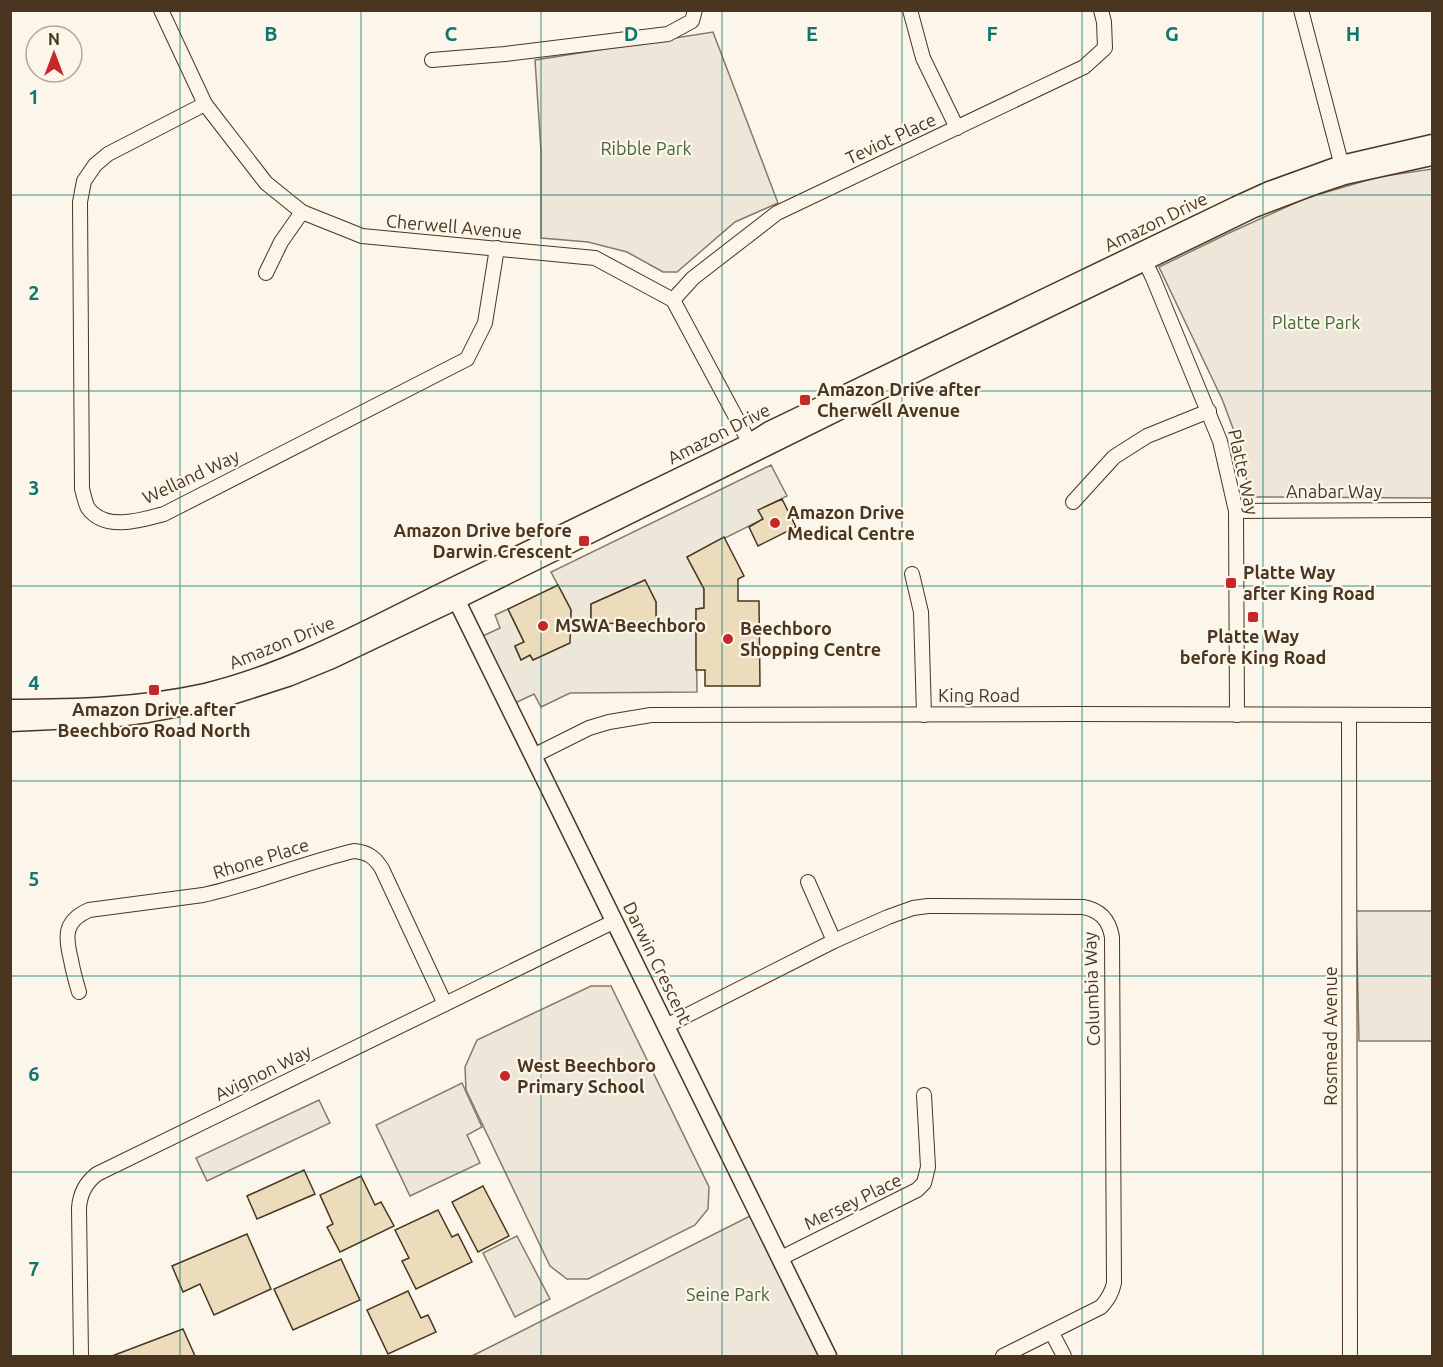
<svg xmlns="http://www.w3.org/2000/svg" width="1443" height="1367" font-family="Ubuntu,sans-serif">
  <style>
    .green { fill: #ede6d9; stroke: #887966; stroke-width: 1.5 }
    .parking { fill: #ede7d9; stroke: #887966; stroke-width: 1.5; fill-rule: evenodd }
    .building { fill: #ecdcbc; stroke: #4a3520; stroke-width: 1.5 }
    .lines { fill: none; stroke-linecap: round; stroke-linejoin: round }
    .minor-casing { stroke: #4a3520; stroke-width: 16 }
    .tertiary-casing { stroke: #4a3520; stroke-width: 19 }
    .minor { stroke: #fbf6e9; stroke-width: 14 }
    .tertiary { stroke: #fbf6e9; stroke-width: 16 }
    .grid { fill: none; stroke: #0f766e; stroke-width: 1.5; stroke-opacity: 0.55 }
    .poi-dot { fill: #c62828; stroke: #fbf6e9; stroke-width: 2 }
    .labels { text-anchor: middle; stroke-width: 4.5; stroke-linejoin: round; paint-order: stroke }
    .street-label { font-size: 18px; fill: #4a3520; stroke: #fbf6e9 }
    .park-label { font-size: 18px; fill: #436837; stroke: #fbf6e9 }
    .poi-label { font-size: 18px; font-weight: bold; fill: #4a3520; stroke: #fbf6e9; text-anchor: start }
    .grid-label { font-size: 20px; text-anchor: middle; font-weight: bold; fill: #0f766e; stroke: #fbf6e9; stroke-width: 4.5; stroke-linejoin: round; paint-order: stroke }
  </style>
  <rect width="100%" height="100%" fill="#fbf6e9"/>
  <!-- green -->
  <g class="green">
    <path d="M713 32 778 203 735 222 677 272H663L627 252 588 242 541 238V151L535 60Z"/>
    <path d="M1432 169V498L1251 497 1234 431 1222 399 1159 267 1229 233 1306 198 1378 177Z"/>
    <path d="M1356 911H1432V1041H1359Z"/>
    <path d="M591 986H611L709 1187 708 1209 695 1225 588 1279H567L550 1266 466 1090 465 1067 477 1040Z"/>
    <path d="M462 1083 482 1127 467 1135 480 1163 410 1196 376 1125Z"/>
    <path d="M758 1212 829 1356H472Z"/>
    <path d="M517 1236 550 1299 515 1317 483 1253Z"/>
  </g>
  <!-- parking -->
  <g class="parking">
    <path d="M771 465 787 496 759 510 763 519 687 557 704 589V608L696 609 697 692 570 693 541 707 534 694 509 706 476 639 500 628 495 615 508 609 524 642 515 647 521 660 530 655 533 660 569 643 571 610 551 572ZM645 580 656 602V621L591 623V604Z"/>
    <path d="M319 1100 330 1123 207 1181 196 1158Z"/>
  </g>
  <!-- building -->
  <g class="building">
    <path d="M782 499 796 527 758 546 749 527 763 519 758 510Z"/>
    <path d="M724 537 744 576 738 579V601H759L760 686H705V670H696V609L704 608V589L687 557Z"/>
    <path d="M645 580 656 602V622L591 624V604Z"/>
    <path d="M558 585 571 610 570 643 533 660 530 655 521 660 515 646 524 642 508 609Z"/>
    <path d="M304 1170 315 1194 257 1219 247 1196Z"/>
    <path d="M361 1176 375 1205 381 1202 394 1226 340 1252 327 1227 333 1224 320 1195Z"/>
    <path d="M483 1186 509 1236 478 1252 452 1202Z"/>
    <path d="M438 1210 452 1237 458 1234 472 1262 416 1289 402 1261 409 1258 395 1230Z"/>
    <path d="M247 1234 271 1289 214 1315 200 1284 183 1292 172 1266Z"/>
    <path d="M341 1259 360 1300 293 1330 274 1289Z"/>
    <path d="M408 1291 421 1318 428 1315 436 1332 388 1354 367 1310Z"/>
    <path d="M183 1329 195 1356H112Z"/>
  </g>
  <g class="lines">
    <defs>
      <g id="minor">
        <path d="M161 10 205 104 266 183 302 212 362 236 595 258 673 300 754 451"/>
        <path d="M910 10 923 58 957 128"/>
        <path d="M1301 10 1344 174"/>
        <path d="M432 60 505 54 668 34 692 21 695 10"/>
        <path d="M205 104 108 154 95 165 84 181 80 202 82 489C84 495 85 503 88 508 105 532 142 520 164 514L467 359 485 323 497 248"/>
        <path d="M1142 255 1153 278 1220 441 1236 511 1237 715"/>
        <path d="M266 273 281 242 302 212"/>
        <path d="M673 300 693 278 777 213 1084 67 1105 48 1104 22 1101 10"/>
        <path d="M1073 502 1114 457 1147 436 1209 411"/>
        <path d="M1236 511 1432 510"/>
        <path d="M912 574 921 612 924 715"/>
        <path d="M1349 715 1350 1356"/>
        <path d="M533 756 589 728 609 722 651 715 1072 714 1432 715"/>
        <path d="M808 882 834 941"/>
        <path d="M79 992C76 982 73 971 71 960 65 936 64 921 89 910L203 895C254 884 303 863 354 851 367 852 375 857 382 869L445 1004"/>
        <path d="M666 1026 834 941 888 917 913 908 928 906H942L1083 907C1100 910 1109 920 1112 937L1114 1283C1112 1293 1108 1299 1101 1307L1003 1356"/>
        <path d="M781 1258 917 1190 924 1183 928 1167 924 1095"/>
        <path d="M1052 1333 1064 1356"/>
        <path d="M81 1356 79 1208C80 1194 85 1183 97 1174L615 921"/>
      </g>
      <g id="tertiary">
        <path d="M452 591 828 1356"/>
        <path d="M10 708C75 708 141 706 205 692 292 671 371 626 451 587 550 538 650 490 750 442L769 430 1236 205 1269 190 1341 164 1432 143"/>
        <path d="M10 723 118 718 148 714 201 704 232 696 288 678 332 660 456 601 935 364 1254 209 1312 187 1345 176 1432 157"/>
      </g>
    </defs>
    <!-- minor casing -->
    <use href="#minor" class="minor-casing"/>
    <!-- tertiary casing -->
    <use href="#tertiary" class="tertiary-casing"/>
    <!-- minor -->
    <use href="#minor" class="minor"/>
    <!-- tertiary -->
    <use href="#tertiary" class="tertiary"/>
  </g>
  <!-- grid -->
  <path class="grid" d="M180 10V1356M361 10V1356M541 10V1356M722 10V1356M902 10V1356M1082 10V1356M1263 10V1356M10 195H1432M10 391H1432M10 586H1432M10 781H1432M10 976H1432M10 1172H1432"/>
  <!-- markers -->
  <g class="poi-dot">
    <rect x="799" y="394" width="12" height="12" rx="3"/>
    <circle cx="775" cy="523" r="6"/>
    <rect x="578" y="535" width="12" height="12" rx="3"/>
    <rect x="1225" y="577" width="12" height="12" rx="3"/>
    <rect x="1247" y="611" width="12" height="12" rx="3"/>
    <circle cx="543" cy="626" r="6"/>
    <circle cx="728" cy="639" r="6"/>
    <rect x="148" y="684" width="12" height="12" rx="3"/>
    <circle cx="505" cy="1076" r="6"/>
  </g>
  <g class="labels">
    <!-- street labels -->
    <g class="street-label">
      <text transform="translate(891 139) rotate(-25)" y="6">Teviot Place</text>
      <text transform="translate(1156 222) rotate(-26)" y="6">Amazon Drive</text>
      <text transform="translate(454 227) rotate(5)" y="6">Cherwell Avenue</text>
      <text transform="translate(719 434) rotate(-27)" y="6">Amazon Drive</text>
      <text transform="translate(1243 472) rotate(78)" y="6">Platte Way</text>
      <text transform="translate(191 477) rotate(-25)" y="6">Welland Way</text>
      <text x="1334" y="498">Anabar Way</text>
      <text transform="translate(282 643) rotate(-22)" y="6">Amazon Drive</text>
      <text x="979" y="702">King Road</text>
      <text transform="translate(261 859) rotate(-17)" y="6">Rhone Place</text>
      <text transform="translate(657 963) rotate(64)" y="6">Darwin Crescent</text>
      <text transform="translate(1092 989) rotate(-92)" y="6">Columbia Way</text>
      <text transform="translate(1331 1036) rotate(-90)" y="6">Rosmead Avenue</text>
      <text transform="translate(263 1073) rotate(-26)" y="6">Avignon Way</text>
      <text transform="translate(853 1202) rotate(-26)" y="6">Mersey Place</text>
    </g>
    <!-- park labels -->
    <g class="park-label">
      <text x="646" y="155">Ribble Park</text>
      <text x="1316" y="329">Platte Park</text>
      <text x="728" y="1301">Seine Park</text>
    </g>
    <!-- poi labels -->
    <g class="poi-label">
      <text x="817" y="396">Amazon Drive after<tspan x="817" dy="21">Cherwell Avenue</tspan></text>
      <text x="787" y="519">Amazon Drive<tspan x="787" dy="21">Medical Centre</tspan></text>
      <text x="572" y="537" text-anchor="end">Amazon Drive before<tspan x="572" dy="21">Darwin Crescent</tspan></text>
      <text x="1243" y="579">Platte Way<tspan x="1243" dy="21">after King Road</tspan></text>
      <text x="555" y="632">MSWA Beechboro</text>
      <text x="740" y="635">Beechboro<tspan x="740" dy="21">Shopping Centre</tspan></text>
      <text x="1253" y="643" text-anchor="middle">Platte Way<tspan x="1253" dy="21">before King Road</tspan></text>
      <text x="154" y="716" text-anchor="middle">Amazon Drive after<tspan x="154" dy="21">Beechboro Road North</tspan></text>
      <text x="517" y="1072">West Beechboro<tspan x="517" dy="21">Primary School</tspan></text>
    </g>
  </g>
  <g class="grid-label">
    <text x="271" y="41">B</text>
    <text x="451" y="41">C</text>
    <text x="631" y="41">D</text>
    <text x="812" y="41">E</text>
    <text x="992" y="41">F</text>
    <text x="1172" y="41">G</text>
    <text x="1353" y="41">H</text>
    <text x="34" y="104">1</text>
    <text x="34" y="300">2</text>
    <text x="34" y="495">3</text>
    <text x="34" y="690">4</text>
    <text x="34" y="886">5</text>
    <text x="34" y="1081">6</text>
    <text x="34" y="1276">7</text>
  </g>
  <!-- border -->
  <rect width="1443" height="1367" fill="none" stroke="#4a3520" stroke-width="24"/>
  <!-- north arrow -->
  <g transform="translate(54 54)"><circle r="28" fill="#fbf6e9" stroke="#b4a999" stroke-width="1.5"/>
  <path d="M0-4.5L10 22L0 15L-10 22Z" fill="#c62828"/>
  <text y="-9" font-size="16" font-weight="bold" text-anchor="middle" fill="#4a3520">N</text>
  </g>
</svg>
